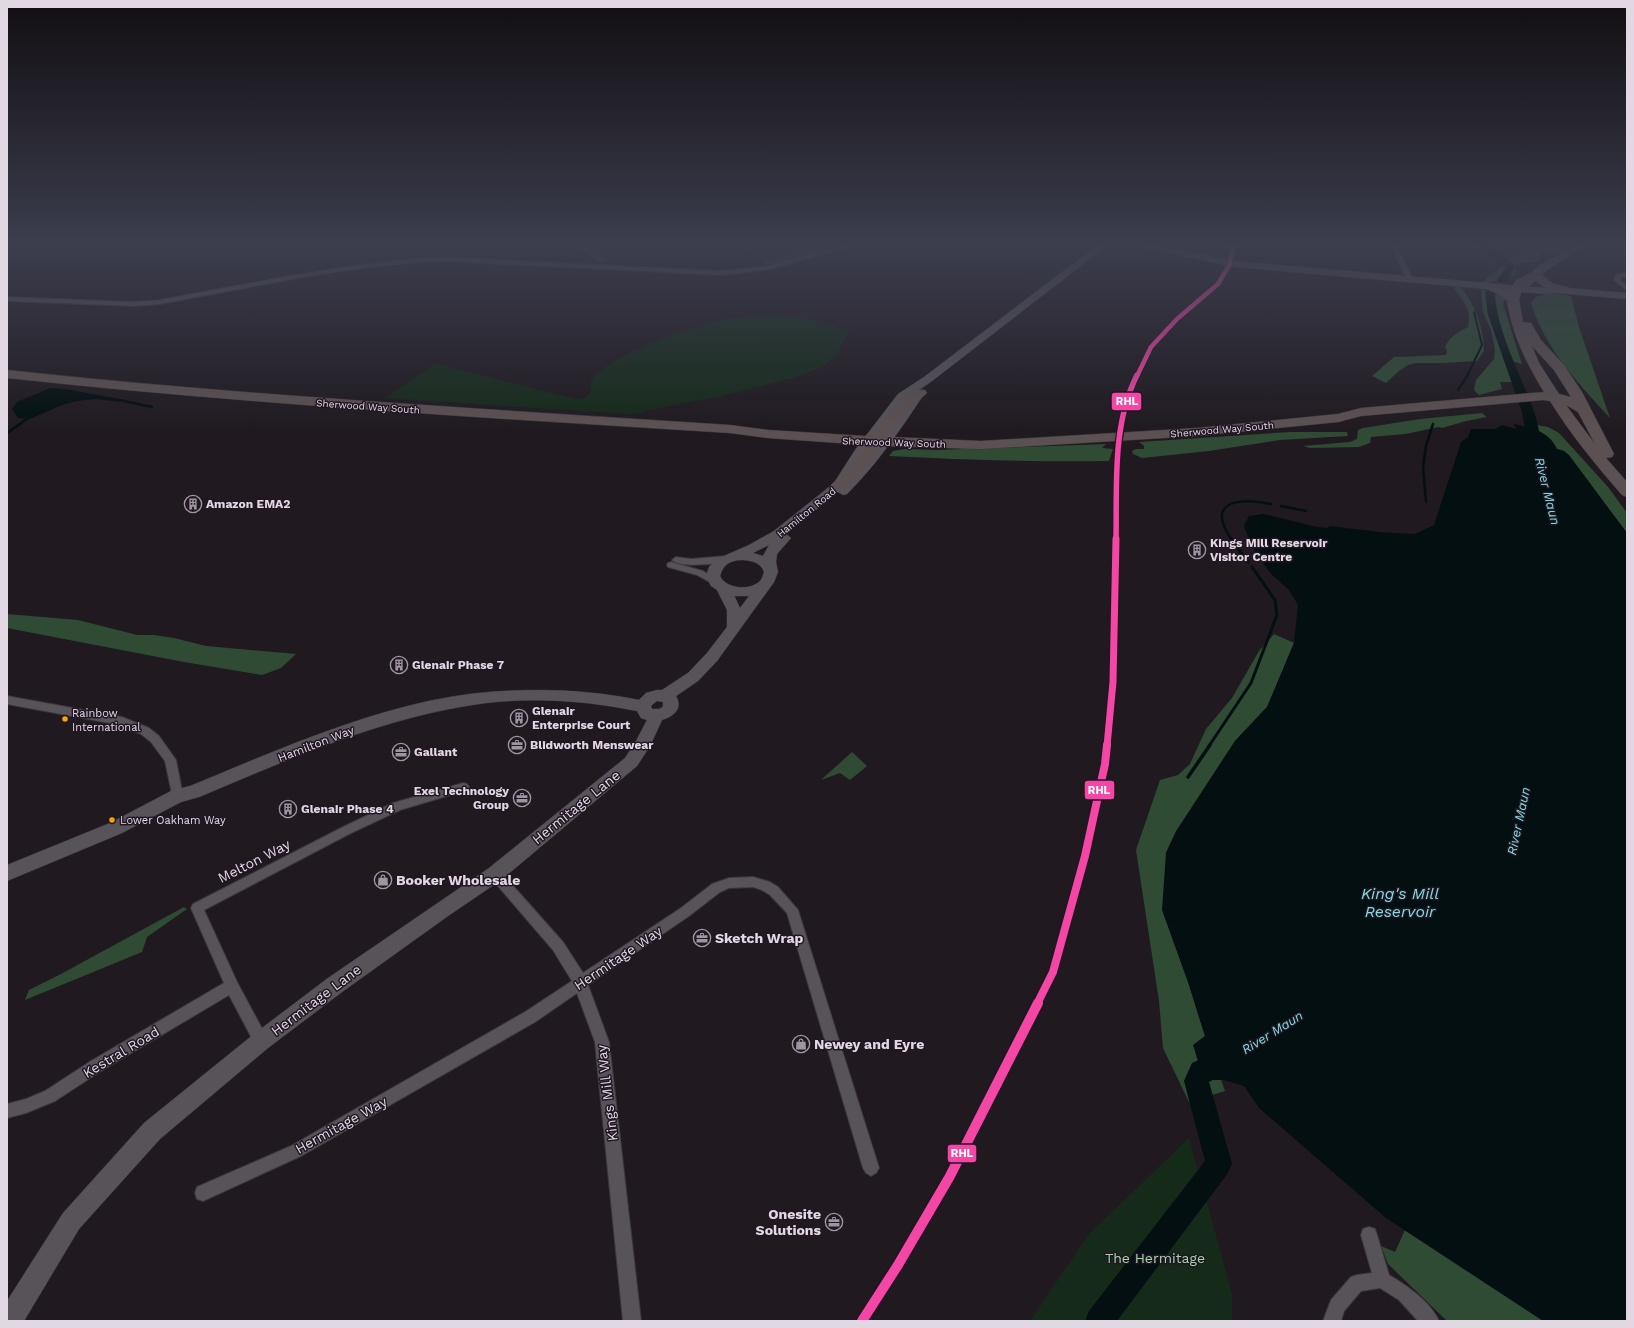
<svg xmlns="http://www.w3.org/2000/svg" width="1634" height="1328" font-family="'Work Sans',sans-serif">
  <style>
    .green { fill: #162a1a }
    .forest { fill: #2f4b34 }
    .water { fill: #030f10 }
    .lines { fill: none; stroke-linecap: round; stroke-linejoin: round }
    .stream-far3 { stroke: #030f10; stroke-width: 2 }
    .stream-far2 { stroke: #030f10; stroke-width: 2.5 }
    .stream-far1 { stroke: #030f10; stroke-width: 3 }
    .stream { stroke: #030f10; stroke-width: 3.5 }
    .river { fill: #030f10; fill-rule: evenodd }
    .street-casing { stroke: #3c373d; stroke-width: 2 }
    .secondary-casing { stroke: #3c373d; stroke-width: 1 }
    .highway-casing { stroke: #3c373d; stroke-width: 1 }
    .street { fill: #585359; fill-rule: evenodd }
    .secondary { fill: #585359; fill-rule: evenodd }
    .highway { fill: #5c5152; fill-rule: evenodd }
    .rail-1-far4-casing { stroke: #221624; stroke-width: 6 }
    .rail-1-far3-casing { stroke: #221624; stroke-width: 8 }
    .rail-1-far2-casing { stroke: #221624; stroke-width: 10 }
    .rail-1-far1-casing { stroke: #221624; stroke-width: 12 }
    .rail-1-casing { stroke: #221624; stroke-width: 14 }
    .rail-1-far4 { stroke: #f346a5; stroke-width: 4.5 }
    .rail-1-far3 { stroke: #f346a5; stroke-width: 5.5 }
    .rail-1-far2 { stroke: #f346a5; stroke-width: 7 }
    .rail-1-far1 { stroke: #f346a5; stroke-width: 8 }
    .rail-1 { stroke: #f346a5; stroke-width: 10 }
    .bus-dot { fill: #f7a600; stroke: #221624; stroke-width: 1.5 }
    .labels { text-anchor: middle; stroke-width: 3; stroke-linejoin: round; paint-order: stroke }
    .far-street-label { font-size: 10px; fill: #e1d8e3; stroke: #221624 }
    .bus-label { font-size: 11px; fill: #e1d8e3; stroke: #221624; text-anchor: start }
    .poi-label { font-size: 12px; font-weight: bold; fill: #e1d8e3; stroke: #221624; text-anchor: start }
    .street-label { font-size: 12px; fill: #e1d8e3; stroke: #221624 }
    .water-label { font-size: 13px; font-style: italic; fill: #7ddede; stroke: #221624 }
    .near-street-label { font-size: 14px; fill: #e1d8e3; stroke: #221624 }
    .near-poi-label { font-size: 14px; font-weight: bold; fill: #e1d8e3; stroke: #221624; text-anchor: start }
    .near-park-label { font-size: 14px; fill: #9dd8a6; stroke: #221624 }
    .near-water-label { font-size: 16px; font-style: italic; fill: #7ddede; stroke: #221624 }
    .line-badge { stroke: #221624; stroke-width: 1.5 }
    .badge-label { font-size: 11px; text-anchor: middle; font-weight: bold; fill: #fff }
  </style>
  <rect width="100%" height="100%" fill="#201a20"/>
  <!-- green -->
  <g class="green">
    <path d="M781 244 804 250 760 262 728 245Z"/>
    <path d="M761 315H791L850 330 838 353 827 364 815 370 793 378 722 396 640 412 647 413 627 414 384 398 436 364 576 399 585 398 591 392C591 390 590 386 591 383 600 358 692 326 718 321 732 318 747 317 761 315Z"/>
    <path d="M1189 1138 1232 1294V1321H1030L1089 1234Z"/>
  </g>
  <!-- forest -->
  <g class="forest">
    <path d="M581 244 612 260 601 263 573 245Z"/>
    <path d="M781 244H844L819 253 769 266 760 262 803 250Z"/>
    <path d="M1530 244H1569L1559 251 1542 252 1539 256 1541 260C1531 265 1524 260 1514 266L1516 272 1505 281 1482 282Z"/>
    <path d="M1453 287H1461C1475 305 1484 328 1484 351L1477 361 1443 363H1416L1408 365 1399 371 1386 383 1372 376 1394 357 1446 355 1447 351 1445 347C1450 337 1457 332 1468 327 1472 308 1463 301 1453 287Z"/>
    <path d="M1481 289 1498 294 1505 299 1503 304 1522 364 1512 361 1521 382H1500L1502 389 1479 395 1474 390 1476 380 1494 359 1495 350 1491 330 1483 312Z"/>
    <path d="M1549 293 1571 296 1579 327 1610 418C1578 383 1545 349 1531 303L1536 297Z"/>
    <path d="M1482 413 1487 417 1466 421 1442 428 1439 427 1405 434 1371 437 1370 443 1359 447 1310 448 1303 446 1350 442 1357 439 1358 430 1363 428 1420 419Z"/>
    <path d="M1537 425 1548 427 1559 433 1608 487 1627 513V533L1564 451 1557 449 1536 431Z"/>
    <path d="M1290 432H1347L1348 436 1280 440 1209 451 1142 458 1133 454 1132 451 1136 449H1144V446L1139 442Z"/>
    <path d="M1106 444 1102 448 1113 449 1109 461C1036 462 963 460 889 456L893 451 905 449 936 450Z"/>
    <path d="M7 614 78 620 137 635H154L174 638 206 646 296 654 281 668 262 675 184 662 7 628Z"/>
    <path d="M1274 634 1294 643 1267 707 1235 741 1176 831 1166 853 1189 985 1205 1036 1225 1091 1189 1102 1163 1048 1159 1001 1136 850 1160 780 1178 775 1190 764 1206 729 1232 698 1259 651Z"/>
    <path d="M852 752 867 766 850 780 840 773 821 780Z"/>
    <path d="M184 907 187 909 147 937 142 952 25 1000 29 990 61 974Z"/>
    <path d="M1405 1230 1544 1321H1447L1388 1264 1381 1246 1395 1252Z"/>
  </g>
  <!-- water -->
  <g class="water">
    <path d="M50 388 65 389 126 400 121 402 96 399 77 401 62 405 30 419 18 418 12 409 17 402Z"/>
    <path d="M1514 424C1532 428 1549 431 1557 449L1564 451 1569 455 1627 533V1321H1543L1386 1218 1259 1108 1244 1086 1224 1080H1204L1193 1045 1205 1036 1189 985 1162 910 1166 853 1176 832 1235 741 1267 707 1294 643 1298 605 1289 590 1270 573 1252 547 1244 526 1249 516 1264 514 1317 527 1328 528 1329 526 1380 532 1415 534 1434 525 1461 442 1468 437 1471 429H1496L1502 425 1516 429Z"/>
  </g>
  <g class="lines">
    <!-- stream-far3 -->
    <path class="stream-far3" d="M1467 376 1482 345 1474 312"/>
    <!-- stream-far2 -->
    <g class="stream-far2">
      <path d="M1458 390 1468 375"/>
      <path d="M124 401 152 407"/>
      <path d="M7 433 27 419"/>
      <path d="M1426 502 1423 467 1426 446 1433 424"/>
      <path d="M1281 506 1306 511"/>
      <path d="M1232 540C1204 500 1240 498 1271 504"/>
    </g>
    <!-- stream-far1 -->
    <g class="stream-far1">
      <path d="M1231 539 1248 562"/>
      <path d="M1209 746 1251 683 1277 615 1275 600 1252 567"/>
    </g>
    <!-- stream -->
    <path class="stream" d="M1188 777 1210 745"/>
    <!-- river -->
    <g class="river">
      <path d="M1473 244H1484L1514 264 1516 266 1506 282H1498L1497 280 1506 267Z"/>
      <path d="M1490 289 1495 292C1496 330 1521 375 1534 411 1538 424 1540 437 1543 450L1541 453H1531L1529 450 1522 412 1488 315 1485 292Z"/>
      <path d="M1221 1050 1230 1054 1233 1062 1230 1070 1209 1082 1232 1164 1228 1173 1117 1321H1085L1089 1311 1205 1161 1184 1081 1192 1063Z"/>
    </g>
    <defs>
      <g id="street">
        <path d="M847 244H858L767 270 721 275 443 261C348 265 254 287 160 304L134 306 7 301V297L134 302 160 300C254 283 348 262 443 257L721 271 767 266Z"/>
        <path d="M1390 244H1396L1412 278 1411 279 1406 278Z"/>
        <path d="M1627 272V276L1621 277 1620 280 1627 286V291L1614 280 1616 275Z"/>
        <path d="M727 556 730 557 731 559 730 561C719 564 679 568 672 560L676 557 691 559Z"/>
        <path d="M671 562 703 571 720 582 715 585 697 575 668 567 667 565 668 563Z"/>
        <path d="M7 696 122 717 149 728 159 736 176 760 183 796 181 799 177 801 173 799 165 761 151 742 141 734 120 725 7 704Z"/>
        <path d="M463 783 467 784 469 787 467 790 400 810 351 833 204 910 237 982 266 1036 268 1041 266 1046 261 1048 256 1046 229 995 101 1071 55 1101 26 1113 7 1118V1104L26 1099 45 1091 91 1061 224 983 191 908 193 904 343 827 393 803Z"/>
        <path d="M495 869 499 870 563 942 583 973 681 908 712 884 729 878 753 877 770 882 778 887 798 910 879 1168 876 1173 871 1176 866 1173 863 1168 787 913 770 895 762 890 753 887 729 888 720 892 689 916 588 985 609 1042 641 1321H623L595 1042 577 993 535 1022 301 1156 203 1201 197 1199 195 1193 197 1187 291 1146 525 1012 572 981 553 950 491 878 489 874 491 870Z"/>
        <path d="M1369 1227 1375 1229 1377 1235 1389 1275C1406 1285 1430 1301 1439 1321H1418L1399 1300 1380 1288 1361 1291 1344 1311 1341 1321H1323L1331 1300 1351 1277 1357 1275 1372 1273 1361 1235 1363 1229Z"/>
      </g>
      <g id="secondary">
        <path d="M1099 244H1109L932 381 916 392H923L924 394C901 429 877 464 847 494L843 495 838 492 786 534 791 538 777 554 776 562 778 572 774 582 717 661 698 681 676 696C683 709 674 716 662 720L650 746 637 766 501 880 448 916 342 992 268 1048 160 1139 79 1229 24 1321H7V1301L63 1213 144 1123 254 1034 328 978 489 868 625 758 636 741 647 720 641 718 637 711C588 701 537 697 486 703 385 716 292 758 199 797L181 802 122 833 7 881V865L110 823 171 791 190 786C283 748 388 700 489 692 540 688 589 690 639 700L646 693 657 690H662L688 673 707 653 727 627V610L717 590 711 586 706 576 709 567 717 559 749 545 774 531 834 483 855 450 898 394 924 377ZM915 392 880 442 849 478C864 454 892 407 915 392ZM769 545 763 556 753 553ZM740 560C750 560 761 562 764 572 763 575 762 579 760 581 750 591 726 589 720 576 723 565 729 561 740 560ZM734 595 735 596H749L740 608ZM657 701 663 702V707L659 709H652L651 706Z"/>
        <path d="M1134 244H1152L1234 261 1545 288 1555 287 1627 293V299L1555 293 1545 294 1234 267 1138 246Z"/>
      </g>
      <path id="highway" d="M1576 244H1589L1548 269 1542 275 1552 283 1574 289 1576 291 1574 293 1570 294 1544 287 1535 281 1530 286 1523 287 1519 300 1523 322 1531 323 1541 340 1564 365 1582 392 1614 454 1612 457 1606 458 1627 482V497L1622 495C1596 465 1571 435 1550 401L1543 400 1361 416 1338 422 1197 436 981 449 882 446C874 456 855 484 843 489 840 490 837 489 834 488L831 485 848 469 867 445 768 438 730 433C489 418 247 404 7 378V370C247 396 489 409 730 425L768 430 865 436C869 434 874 431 878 428 889 417 907 386 925 390L927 393 913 405 889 433 892 436 891 437 981 441 1197 428 1338 414 1361 408 1544 392C1526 362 1513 337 1507 301L1497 293 1480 287 1478 285 1480 283C1489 280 1502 287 1509 292L1516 280 1532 272 1540 265ZM1532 346 1554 370 1571 397 1559 394 1539 363ZM1566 405 1578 412 1595 444Z"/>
    </defs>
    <!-- street casing -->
    <use href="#street" class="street-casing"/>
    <!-- secondary casing -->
    <use href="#secondary" class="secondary-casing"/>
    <!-- highway casing -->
    <use href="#highway" class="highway-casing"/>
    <!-- street -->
    <use href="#street" class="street"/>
    <!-- secondary -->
    <use href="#secondary" class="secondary"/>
    <!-- highway -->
    <use href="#highway" class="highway"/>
    <defs>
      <path id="rail-1-far4" d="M1137 376 1151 347 1177 319 1218 284 1230 264 1233 244"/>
      <path id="rail-1-far3" d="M1116 540C1117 485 1112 425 1137 375"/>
      <path id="rail-1-far2" d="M1107 746 1113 682 1116 539"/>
      <path id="rail-1-far1" d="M1037 1004 1053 972 1085 856 1105 764 1107 745"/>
      <path id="rail-1" d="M862 1321 898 1265 950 1176 1038 1003"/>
    </defs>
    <!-- rail-1-far4 casing -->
    <use href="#rail-1-far4" class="rail-1-far4-casing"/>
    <!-- rail-1-far3 casing -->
    <use href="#rail-1-far3" class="rail-1-far3-casing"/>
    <!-- rail-1-far2 casing -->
    <use href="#rail-1-far2" class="rail-1-far2-casing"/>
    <!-- rail-1-far1 casing -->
    <use href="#rail-1-far1" class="rail-1-far1-casing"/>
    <!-- rail-1 casing -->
    <use href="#rail-1" class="rail-1-casing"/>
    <!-- rail-1-far4 -->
    <use href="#rail-1-far4" class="rail-1-far4"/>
    <!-- rail-1-far3 -->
    <use href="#rail-1-far3" class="rail-1-far3"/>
    <!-- rail-1-far2 -->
    <use href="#rail-1-far2" class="rail-1-far2"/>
    <!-- rail-1-far1 -->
    <use href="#rail-1-far1" class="rail-1-far1"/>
    <!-- rail-1 -->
    <use href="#rail-1" class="rail-1"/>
  </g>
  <!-- sky -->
  <linearGradient id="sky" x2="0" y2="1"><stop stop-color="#120e12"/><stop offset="0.57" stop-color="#3c3e4e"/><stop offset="1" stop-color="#3c3e4e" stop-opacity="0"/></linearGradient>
  <rect width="1634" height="430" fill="url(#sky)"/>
  <!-- icons -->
  <defs>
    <symbol id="building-ring" viewBox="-11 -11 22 22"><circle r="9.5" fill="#221624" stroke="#9d969f" stroke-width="1.5"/><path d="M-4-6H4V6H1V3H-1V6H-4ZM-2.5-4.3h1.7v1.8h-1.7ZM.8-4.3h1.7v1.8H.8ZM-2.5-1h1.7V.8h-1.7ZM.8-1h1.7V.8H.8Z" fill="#9d969f"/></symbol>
    <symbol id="office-ring" viewBox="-11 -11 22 22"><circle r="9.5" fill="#221624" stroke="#9d969f" stroke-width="1.5"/><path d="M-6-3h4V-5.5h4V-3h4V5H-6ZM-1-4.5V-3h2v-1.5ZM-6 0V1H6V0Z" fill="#9d969f"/></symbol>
    <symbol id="shop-ring" viewBox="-11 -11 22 22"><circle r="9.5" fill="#221624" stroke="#9d969f" stroke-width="1.5"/><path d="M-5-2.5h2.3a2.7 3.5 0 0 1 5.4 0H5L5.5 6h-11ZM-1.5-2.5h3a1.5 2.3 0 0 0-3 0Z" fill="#9d969f"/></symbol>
  </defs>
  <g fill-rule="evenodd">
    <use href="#building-ring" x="183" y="494" width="20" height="20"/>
    <use href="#building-ring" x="1187" y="540" width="20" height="20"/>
    <use href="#building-ring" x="389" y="655" width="20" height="20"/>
    <use href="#building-ring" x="509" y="708" width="20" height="20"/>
    <use href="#office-ring" x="507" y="735" width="20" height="20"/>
    <use href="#office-ring" x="391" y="742" width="20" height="20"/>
    <use href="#office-ring" x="512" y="788" width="20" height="20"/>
    <use href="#building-ring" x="278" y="799" width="20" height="20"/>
    <use href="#shop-ring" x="373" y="870" width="20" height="20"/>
    <use href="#office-ring" x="692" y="928" width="20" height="20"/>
    <use href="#shop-ring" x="791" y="1034" width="20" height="20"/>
    <use href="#office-ring" x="824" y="1212" width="20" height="20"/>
  </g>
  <!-- markers -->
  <g class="bus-dot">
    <circle cx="65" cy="719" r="3.5"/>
    <circle cx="112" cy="820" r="3.5"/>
  </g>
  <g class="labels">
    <!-- far-street labels -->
    <g class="far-street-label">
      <text transform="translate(368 406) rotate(4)" y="4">Sherwood Way South</text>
      <text transform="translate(1222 429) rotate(-5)" y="4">Sherwood Way South</text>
      <text transform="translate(894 442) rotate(2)" y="4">Sherwood Way South</text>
      <text transform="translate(806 512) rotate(-39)" y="4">Hamilton Road</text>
    </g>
    <!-- bus labels -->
    <g class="bus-label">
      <text x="72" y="717">Rainbow<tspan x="72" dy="14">International</tspan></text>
      <text x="120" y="824">Lower Oakham Way</text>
    </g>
    <!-- poi labels -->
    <g class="poi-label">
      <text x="206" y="508">Amazon EMA2</text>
      <text x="1210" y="547">Kings Mill Reservoir<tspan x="1210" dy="14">Visitor Centre</tspan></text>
      <text x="412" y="669">Glenair Phase 7</text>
      <text x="532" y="715">Glenair<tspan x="532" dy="14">Enterprise Court</tspan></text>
      <text x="530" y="749">Blidworth Menswear</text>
      <text x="414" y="756">Gallant</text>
      <text x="509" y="795" text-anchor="end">Exel Technology<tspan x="509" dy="14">Group</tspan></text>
      <text x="301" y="813">Glenair Phase 4</text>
    </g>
    <!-- street labels -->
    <g class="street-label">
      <text transform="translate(316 744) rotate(-21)" y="4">Hamilton Way</text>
    </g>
    <!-- water labels -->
    <g class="water-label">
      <text transform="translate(1548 491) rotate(76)" y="5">River Maun</text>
      <text transform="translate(1518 821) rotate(-78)" y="5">River Maun</text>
      <text transform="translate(1272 1032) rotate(-32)" y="5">River Maun</text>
    </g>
    <!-- near-street labels -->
    <g class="near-street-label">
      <text transform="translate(576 807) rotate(-39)" y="5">Hermitage Lane</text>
      <text transform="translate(254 861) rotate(-27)" y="5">Melton Way</text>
      <text transform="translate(618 958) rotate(-34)" y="5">Hermitage Way</text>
      <text transform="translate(316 1000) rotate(-37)" y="5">Hermitage Lane</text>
      <text transform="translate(121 1052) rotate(-31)" y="5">Kestral Road</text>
      <text transform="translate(607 1093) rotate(-97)" y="5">Kings Mill Way</text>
      <text transform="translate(341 1125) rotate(-29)" y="5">Hermitage Way</text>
    </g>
    <!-- near-poi labels -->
    <g class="near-poi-label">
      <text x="396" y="885">Booker Wholesale</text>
      <text x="715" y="943">Sketch Wrap</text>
      <text x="814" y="1049">Newey and Eyre</text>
      <text x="821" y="1219" text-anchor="end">Onesite<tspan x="821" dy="16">Solutions</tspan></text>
    </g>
    <!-- near-park labels -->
    <g class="near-park-label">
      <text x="1155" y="1263">The Hermitage</text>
    </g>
    <!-- near-water labels -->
    <g class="near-water-label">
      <text x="1400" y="899">King's Mill<tspan x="1400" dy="18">Reservoir</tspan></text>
    </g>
  </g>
  <g class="line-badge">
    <rect x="1111" y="392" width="31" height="19" rx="4" fill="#f346a5"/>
    <rect x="1084" y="780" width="31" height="20" rx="4" fill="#f346a5"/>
    <rect x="947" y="1144" width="30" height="19" rx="4" fill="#f346a5"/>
  </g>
  <g class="badge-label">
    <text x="1127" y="405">RHL</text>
    <text x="1099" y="794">RHL</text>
    <text x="962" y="1157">RHL</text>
  </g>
  <!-- border -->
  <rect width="1634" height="1328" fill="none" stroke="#e1d8e3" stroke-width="16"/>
</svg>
